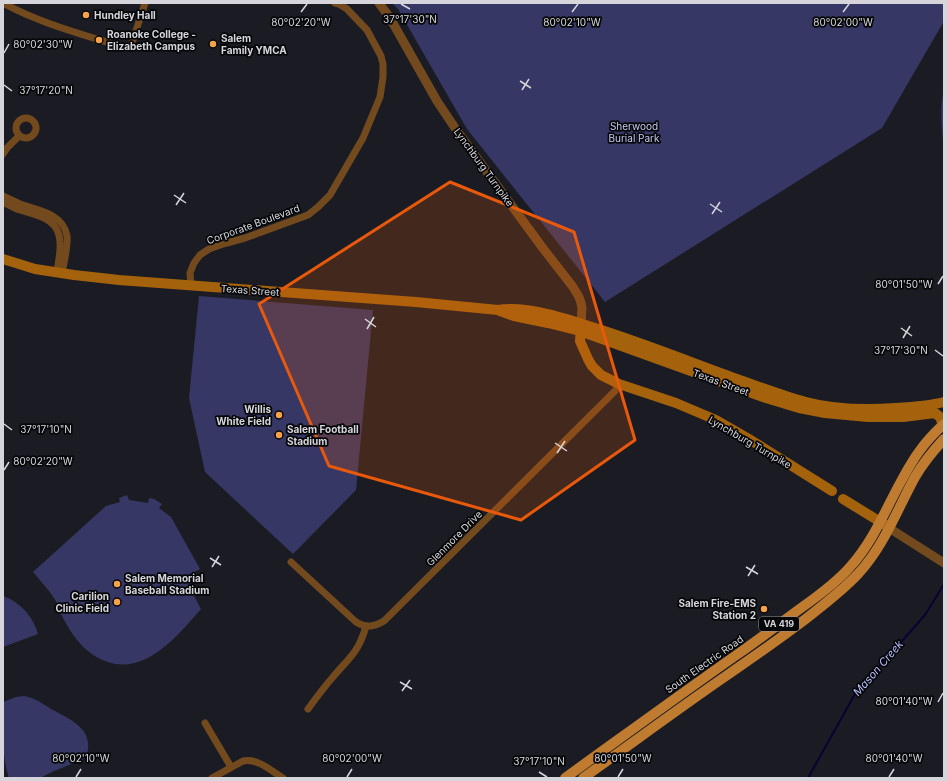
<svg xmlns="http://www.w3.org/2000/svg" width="947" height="781" font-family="Inter,sans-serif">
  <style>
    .green { fill: #363765 }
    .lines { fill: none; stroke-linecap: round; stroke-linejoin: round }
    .stream { stroke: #0a0032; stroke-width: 2 }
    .minor { stroke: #734a1e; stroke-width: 7 }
    .tertiary { stroke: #734a1e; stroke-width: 9 }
    .secondary { stroke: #a4620c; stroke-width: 10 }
    .primary { stroke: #bf7b30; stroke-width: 10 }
    .marked { fill: #e8590c; fill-opacity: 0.2; stroke: #e8590c; stroke-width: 3; stroke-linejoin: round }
    .ticks { fill: none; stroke: #d5d5db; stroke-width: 1.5 }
    .poi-dot { fill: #f6a248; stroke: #060709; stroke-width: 1.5 }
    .labels { text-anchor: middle; stroke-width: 3.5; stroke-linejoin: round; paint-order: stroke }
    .shield { fill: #060709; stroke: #97979c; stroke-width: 1 }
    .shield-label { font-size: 9px; font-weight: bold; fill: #d5d5db }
    .poi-label { font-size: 10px; font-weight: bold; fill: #d5d5db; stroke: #060709; text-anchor: start }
    .park-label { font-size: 10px; fill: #c6caf5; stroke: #060709 }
    .street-label { font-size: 10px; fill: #d5d5db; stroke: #060709 }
    .water-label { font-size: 11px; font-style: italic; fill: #b9bdfd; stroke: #060709 }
    .ticks-label { font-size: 10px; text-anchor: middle; fill: #d5d5db; stroke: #060709; stroke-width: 3.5; stroke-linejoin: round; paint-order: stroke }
  </style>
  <rect width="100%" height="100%" fill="#1b1c23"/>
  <!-- green -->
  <g class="green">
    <path d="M392 3H944V21L882 128 605 302 467 129 398 9Z"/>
    <path d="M944 90V151C942 130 939 109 944 90Z"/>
    <path d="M199 296 373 310 356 490 293 554 205 472 189 398Z"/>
    <path d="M127 495 129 500 148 503 149 498 154 499 162 504 159 508 171 517 200 569 187 576 196 592 193 594 201 609C178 635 145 677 105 661 92 656 82 647 74 636 69 629 64 620 60 612 58 608 57 602 54 598 48 589 40 580 33 572L106 506 120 502 119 498Z"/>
    <path d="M3 596C20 602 33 616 38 634L3 647Z"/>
    <path d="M24 696C39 699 43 705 55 711 75 722 95 731 86 758L52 772 40 778H9C1 754 3 727 3 702L16 697Z"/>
  </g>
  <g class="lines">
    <!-- stream -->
    <path class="stream" d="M808 778 855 694 925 615 944 584"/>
    <!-- minor -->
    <g class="minor">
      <path d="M3 3C41 24 85 35 126 48L131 45 133 40 145 3"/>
      <circle cx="26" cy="128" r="10"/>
      <path d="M3 154 7 148 19 136"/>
      <path d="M3 196C9 199 14 201 20 204 37 210 63 213 67 236 68 246 64 263 62 273"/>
      <path d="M3 202C9 205 14 208 20 210 38 216 59 218 60 242 61 252 58 262 57 272"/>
      <path d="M191 286 190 273 194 263 200 255 209 249 223 244 245 238 308 215 318 207 330 195 363 138 380 97 383 77V64L381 56 367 30 347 9 339 4 335 3"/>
      <path d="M291 562 356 622C366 628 374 627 384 621L615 391 619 384"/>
      <path d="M308 709C316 698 324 687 333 677 349 658 359 652 366 626"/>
      <path d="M205 723 231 767"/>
      <path d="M212 778 243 761C258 758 271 771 283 778"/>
    </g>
    <!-- tertiary -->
    <g class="tertiary">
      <path d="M379 3 390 18 437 101 457 131 542 247 573 287 579 297 581 303 582 308 581 323"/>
      <path d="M889 528 944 563"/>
    </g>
    <!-- secondary -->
    <g class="secondary">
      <path d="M3 259 35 269 74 275 119 280 416 302 498 310C526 305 568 319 595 328 643 343 690 362 737 379 760 387 783 396 806 402 836 410 866 410 896 408 912 407 928 406 944 402"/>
      <path d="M500 311 514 316 548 323 580 331 763 397 799 408 825 413 868 417H903L935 413 940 417 943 425"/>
      <path d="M581 325 580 341 588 359 592 366 601 375 619 384 676 403 716 420 749 439 832 491"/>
      <path d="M843 499 887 526"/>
    </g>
    <!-- primary -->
    <g class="primary">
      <path d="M565 778C622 737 678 696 735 656 757 641 779 624 801 608 818 596 836 583 850 567 880 534 892 490 918 453 925 443 934 433 944 424"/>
      <path d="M583 778C631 744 678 709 726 676 752 658 778 640 803 621 822 606 841 592 858 574 884 546 897 510 915 477 923 463 933 451 944 439"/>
    </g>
  </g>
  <!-- marked area -->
  <path class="marked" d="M450 182 574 232 635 440 521 520 329 466 259 304Z"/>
  <!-- ticks -->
  <path class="ticks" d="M401 4 410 9M301 12 307 4M572 12 578 4M843 12 849 4M4 53 9 44M520 81 531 88M4 85 12 91M522 90 529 79M174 195 186 203M710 204 722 212M176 205 184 193M712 214 720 202M938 284 943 276M365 319 376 327M901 328 912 336M367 329 374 317M903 338 910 326M935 350 943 356M4 424 12 430M555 443 567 451M557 453 565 441M4 470 9 462M210 558 221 565M212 567 219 556M746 567 758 574M748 576 755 565M400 682 412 689M402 691 410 680M938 702 943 693M539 772 547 777M76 777 81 769M347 777 352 769M618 777 623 769M889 777 894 769"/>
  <!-- markers -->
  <g class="poi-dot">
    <circle cx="86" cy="15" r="4"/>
    <circle cx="99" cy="40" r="4"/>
    <circle cx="213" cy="44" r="4"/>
    <circle cx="279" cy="415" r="4"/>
    <circle cx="279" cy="435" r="4"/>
    <circle cx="117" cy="584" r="4"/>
    <circle cx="117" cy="602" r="4"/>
    <circle cx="764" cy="609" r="4"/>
  </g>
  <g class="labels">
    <!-- shield labels -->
    <rect class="shield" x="759" y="617" width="40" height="14" rx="3"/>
    <g class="shield-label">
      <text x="779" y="627">VA 419</text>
    </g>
    <!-- poi labels -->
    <g class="poi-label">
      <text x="94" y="19">Hundley Hall</text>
      <text x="107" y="38">Roanoke College -<tspan x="107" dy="12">Elizabeth Campus</tspan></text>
      <text x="221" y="42">Salem<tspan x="221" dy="12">Family YMCA</tspan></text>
      <text x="271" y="413" text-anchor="end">Willis<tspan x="271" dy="12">White Field</tspan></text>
      <text x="287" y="433">Salem Football<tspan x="287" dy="12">Stadium</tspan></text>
      <text x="125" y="582">Salem Memorial<tspan x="125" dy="12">Baseball Stadium</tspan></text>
      <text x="109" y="600" text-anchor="end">Carilion<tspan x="109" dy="12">Clinic Field</tspan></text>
      <text x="756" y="607" text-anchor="end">Salem Fire-EMS<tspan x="756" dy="12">Station 2</tspan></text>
    </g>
    <!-- park labels -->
    <g class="park-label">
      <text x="634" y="130">Sherwood<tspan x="634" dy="12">Burial Park</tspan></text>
    </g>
    <!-- street labels -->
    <g class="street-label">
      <text transform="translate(484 167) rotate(54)" y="4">Lynchburg Turnpike</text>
      <text transform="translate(253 224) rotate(-20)" y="4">Corporate Boulevard</text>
      <text transform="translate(250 290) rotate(4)" y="4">Texas Street</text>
      <text transform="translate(721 382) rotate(20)" y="4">Texas Street</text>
      <text transform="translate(750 442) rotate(30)" y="4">Lynchburg Turnpike</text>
      <text transform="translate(454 538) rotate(-45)" y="4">Glenmore Drive</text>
      <text transform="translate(704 664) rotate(-35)" y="4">South Electric Road</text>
    </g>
    <!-- water labels -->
    <g class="water-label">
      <text transform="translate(878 668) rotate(-49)" y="4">Mason Creek</text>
    </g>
  </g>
  <g class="ticks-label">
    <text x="410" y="23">37°17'30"N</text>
    <text x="301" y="26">80°02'20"W</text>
    <text x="572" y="26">80°02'10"W</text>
    <text x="843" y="26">80°02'00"W</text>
    <text x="43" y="48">80°02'30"W</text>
    <text x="46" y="94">37°17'20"N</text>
    <text x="904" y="288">80°01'50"W</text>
    <text x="901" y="354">37°17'30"N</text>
    <text x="46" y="433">37°17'10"N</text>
    <text x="43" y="465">80°02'20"W</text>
    <text x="904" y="705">80°01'40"W</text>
    <text x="81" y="762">80°02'10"W</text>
    <text x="352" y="762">80°02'00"W</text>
    <text x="623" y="762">80°01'50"W</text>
    <text x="894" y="762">80°01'40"W</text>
    <text x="539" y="765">37°17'10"N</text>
  </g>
  <!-- border -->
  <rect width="947" height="781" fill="none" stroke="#d5d5db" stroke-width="8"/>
</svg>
